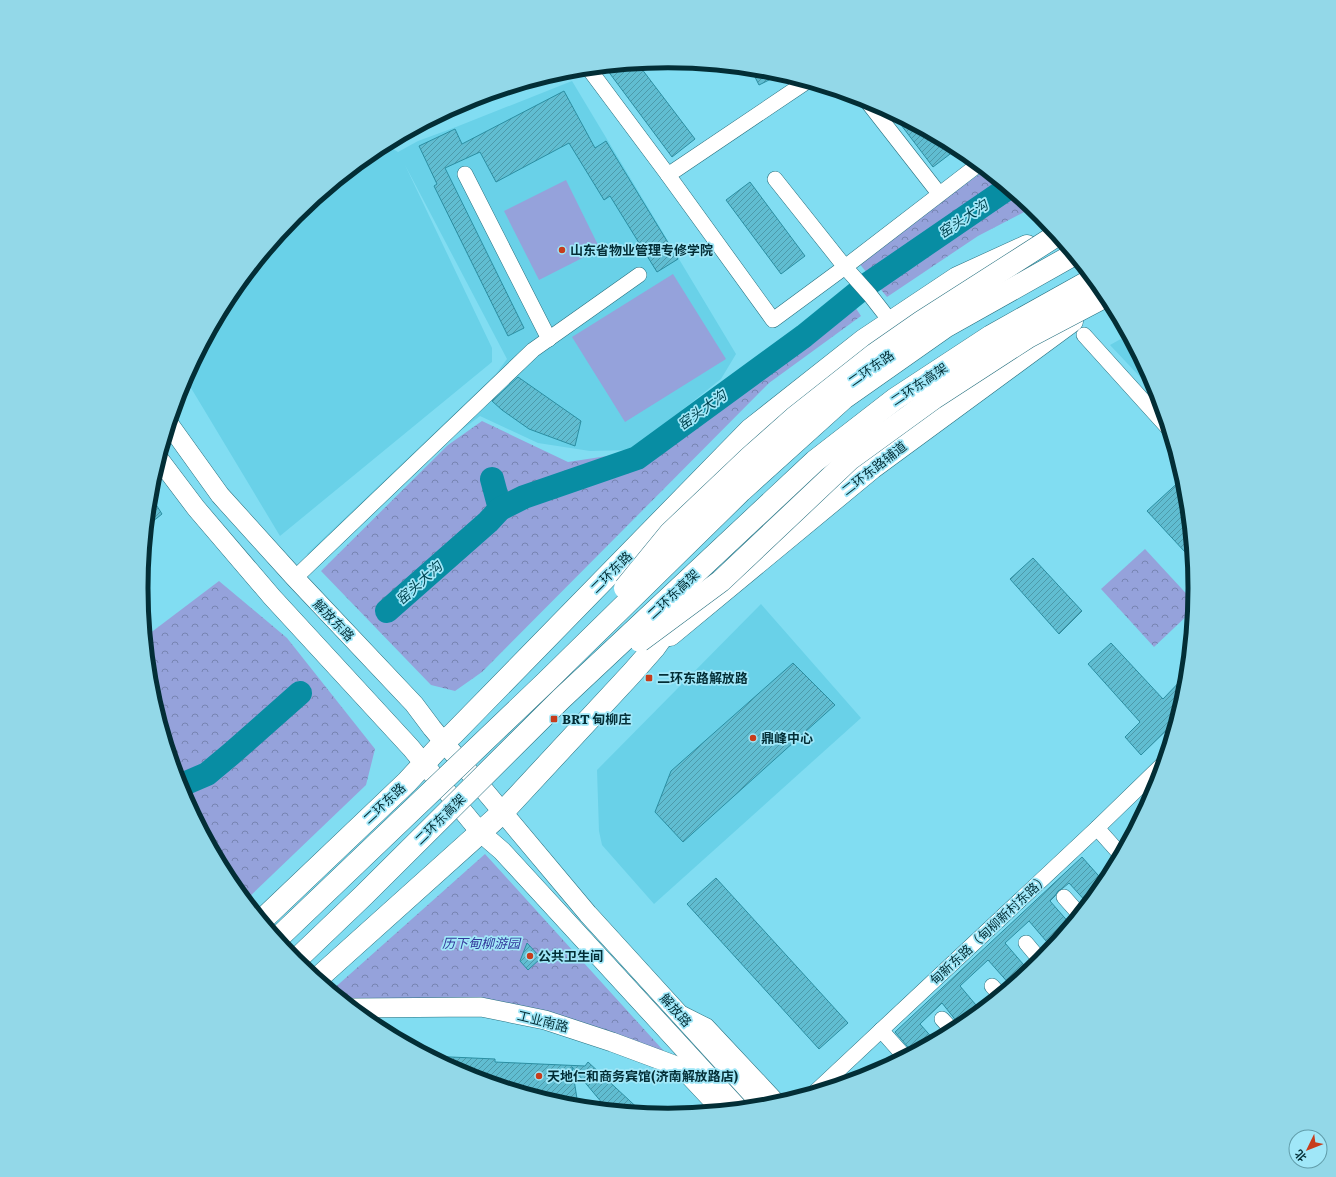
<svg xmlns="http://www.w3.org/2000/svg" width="1336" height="1177" font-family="Literata,'Noto Sans SC',serif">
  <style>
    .built { fill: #69d1e8 }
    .park { fill: url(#park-crowns) }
    .pitch { fill: #95a2db }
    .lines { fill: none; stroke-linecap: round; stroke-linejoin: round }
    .river { stroke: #088da3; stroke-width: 24 }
    .building { fill: url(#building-hatch); stroke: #2b8ea2 }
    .minor-casing { stroke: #27707f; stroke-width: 16 }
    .major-casing { stroke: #27707f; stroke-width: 20 }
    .highway-casing { stroke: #27707f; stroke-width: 23 }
    .minor { stroke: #fff; stroke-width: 15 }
    .major { stroke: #fff; stroke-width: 19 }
    .highway { stroke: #fff; stroke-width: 22 }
    .highway-bridge-casing { stroke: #27707f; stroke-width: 23; stroke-linecap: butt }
    .highway-bridge { stroke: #fff; stroke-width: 22 }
    .poi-dot { fill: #c73d1c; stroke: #a0e7f8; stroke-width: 1.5 }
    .labels { text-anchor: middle; stroke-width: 3.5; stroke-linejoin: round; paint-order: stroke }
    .poi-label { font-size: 13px; font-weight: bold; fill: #032e36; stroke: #a0e7f8; text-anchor: start }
    .street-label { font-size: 13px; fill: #032e36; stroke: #a0e7f8 }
    .park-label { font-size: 13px; font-style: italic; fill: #32379a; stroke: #a0e7f8 }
    .water-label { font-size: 14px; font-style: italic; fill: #004450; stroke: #a0e7f8 }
    .rim { fill: none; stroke: #032e36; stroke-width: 5 }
  </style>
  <defs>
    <pattern id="park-crowns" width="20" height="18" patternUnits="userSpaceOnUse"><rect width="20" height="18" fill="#95a2db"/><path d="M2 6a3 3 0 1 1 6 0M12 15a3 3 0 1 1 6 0" fill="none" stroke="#7784b2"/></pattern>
    <pattern id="building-hatch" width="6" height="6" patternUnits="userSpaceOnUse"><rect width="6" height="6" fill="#60bdd1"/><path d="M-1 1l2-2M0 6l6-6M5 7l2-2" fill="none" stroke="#4d9aaa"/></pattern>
  </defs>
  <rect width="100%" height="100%" fill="#81ddf2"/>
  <!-- built -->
  <g class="built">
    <path d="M572 81 736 354 721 379 632 450 590 451 538 443 480 416 447 441 318 566 307 554 496 374 507 359 405 165 492 348V362L280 536 185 378 230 295 295 215 375 150 385 144 398 152 418 141 456 127Z"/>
    <path d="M1128 335 1155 387 1159 397 1110 345Z"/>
    <path d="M761 604 861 718 654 904 602 845 599 831 597 770Z"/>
  </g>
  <!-- park -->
  <g class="park">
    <path d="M985 170 1032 208 978 236 887 297 858 262Z"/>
    <path d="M846 293 861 316 769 383 482 672 455 691 431 685 321 571 448 445 482 421 568 462 633 452 641 463Z"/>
    <path d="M1145 549 1194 602 1193 610 1154 647 1101 589Z"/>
    <path d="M219 581 287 638 375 749 366 785 245 901 229 881 181 790 151 691 145 637Z"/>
    <path d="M485 854 672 1060 546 1017 350 1007 331 991Z"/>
  </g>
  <!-- pitch -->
  <g class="pitch">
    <path d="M566 180 600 249 539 280 504 211Z"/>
    <path d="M673 274 726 359 625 422 572 337Z"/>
  </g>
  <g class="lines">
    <!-- river -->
    <g class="river">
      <path d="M492 479 500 509"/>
      <path d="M387 611 488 522 500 509 524 497 637 458 804 336 868 284 1008 188"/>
      <path d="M179 786 207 774 231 754 300 693"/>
    </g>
  </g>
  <!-- building -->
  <g class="building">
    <path d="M638 64 695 139 672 157 605 67Z"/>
    <path d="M751 69 771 71 781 74 759 85Z"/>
    <path d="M564 91 595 148 606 141 678 259 657 272 610 196 604 200 569 143 496 182 480 152 445 168 524 328 508 336 434 186 437 184 419 146 455 129 462 144Z"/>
    <path d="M892 113 958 148 933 167Z"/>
    <path d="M750 182 805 256 781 274 726 200Z"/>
    <path d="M518 377 581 421 575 446 529 429 502 410 492 401Z"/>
    <path d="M1183 478 1185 486 1191 546 1185 552 1147 511Z"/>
    <path d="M150 495 162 514 147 526 148 514Z"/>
    <path d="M1033 558 1082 611 1059 634 1010 579Z"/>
    <path d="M1111 643 1163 699 1187 674 1185 692 1177 720 1141 755 1125 737 1140 722 1088 664Z"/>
    <path d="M793 663 835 705 683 842 655 812 671 771Z"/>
    <path d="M1082 857 1105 883 1088 904 1069 883 1063 888 1058 891 1055 896 1050 901 1071 925 1052 948 1029 921 1005 943 1029 971 1011 986 988 960 960 986 981 1011 961 1027 942 1003 920 1024 935 1041 913 1053 895 1032Z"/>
    <path d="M716 878 848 1023 819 1049 687 904Z"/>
    <path d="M527 943 541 958 528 970 520 961Z"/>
    <path d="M429 1056 495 1059V1062L585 1066 588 1062 644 1114 608 1110 572 1067 578 1105 559 1104 466 1076Z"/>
  </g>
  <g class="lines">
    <defs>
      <g id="minor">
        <path d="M589 69 668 175"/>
        <path d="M806 82 668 175 773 320 845 267 979 164"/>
        <path d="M866 100 937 191"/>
        <path d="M465 174 549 339"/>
        <path d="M775 179 845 267 870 295 891 322"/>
        <path d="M1084 335 1168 428"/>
        <path d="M295 578 533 350 639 275"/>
        <path d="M1097 828 1121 855"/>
        <path d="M1064 897 1080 915"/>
        <path d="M1026 943 1041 961"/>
        <path d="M992 986 1000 995"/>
        <path d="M683 1014 707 1026 779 1103"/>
        <path d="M942 1019 953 1031"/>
        <path d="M881 1030 905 1057"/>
        <path d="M814 1093 1097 828 1164 763"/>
        <path d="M713 1101 721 1111"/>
      </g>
      <g id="major">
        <path d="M169 424 220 495 295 578 414 704 432 728 588 914 764 1107"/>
        <path d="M159 459 196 508 272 597 411 748 480 832 502 851 739 1109"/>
        <path d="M352 1008 481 1007 545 1020 612 1042 682 1068 713 1101"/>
      </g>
      <g id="highway">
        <path d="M670 635 872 468 1072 321"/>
        <path d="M261 921 407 782 444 742 453 734 750 430 864 340 957 278 1027 246"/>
        <path d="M317 979 503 812 632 673 654 648 677 616"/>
      </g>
    </defs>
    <!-- minor casing -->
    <use href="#minor" class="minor-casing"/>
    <!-- major casing -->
    <use href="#major" class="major-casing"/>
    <!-- highway casing -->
    <use href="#highway" class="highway-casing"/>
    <!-- minor -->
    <use href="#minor" class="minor"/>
    <!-- major -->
    <use href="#major" class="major"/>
    <!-- highway -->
    <use href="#highway" class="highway"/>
    <defs>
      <g id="highway-bridge">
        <path d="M625 588 670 533 750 457 794 418 875 354 921 322 1057 235"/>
        <path d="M640 641 721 581 850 459 934 398 1028 337 1102 298"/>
        <path d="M277 939 546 682 741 491 844 398 945 327 1073 255"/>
        <path d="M295 961 364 895 561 699 815 461 895 399 991 336 1093 279"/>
      </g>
    </defs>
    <!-- highway-bridge casing -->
    <use href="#highway-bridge" class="highway-bridge-casing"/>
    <!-- highway-bridge -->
    <use href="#highway-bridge" class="highway-bridge"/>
  </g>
  <!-- markers -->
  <g class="poi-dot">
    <circle cx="562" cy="250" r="4"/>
    <rect x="645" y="674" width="8" height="8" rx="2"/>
    <rect x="550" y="715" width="8" height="8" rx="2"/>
    <circle cx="753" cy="738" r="4"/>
    <circle cx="530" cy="956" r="4"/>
    <circle cx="539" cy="1076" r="4"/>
  </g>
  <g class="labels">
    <!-- poi labels -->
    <g class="poi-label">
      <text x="570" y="255">山东省物业管理专修学院</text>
      <text x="657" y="683">二环东路解放路</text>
      <text x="562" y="724">BRT 甸柳庄</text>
      <text x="761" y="743">鼎峰中心</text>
      <text x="538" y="961">公共卫生间</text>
      <text x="547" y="1081">天地仁和商务宾馆(济南解放路店)</text>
    </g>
    <!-- street labels -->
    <g class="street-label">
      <text transform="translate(871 368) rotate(-35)" y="5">二环东路</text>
      <text transform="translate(919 384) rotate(-34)" y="5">二环东高架</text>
      <text transform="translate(874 468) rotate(-38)" y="5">二环东路辅道</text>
      <text transform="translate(611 572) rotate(-45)" y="5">二环东路</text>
      <text transform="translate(673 594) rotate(-43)" y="5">二环东高架</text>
      <text transform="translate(334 620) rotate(46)" y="5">解放东路</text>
      <text transform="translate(384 803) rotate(-43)" y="5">二环东路</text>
      <text transform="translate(440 819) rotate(-45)" y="5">二环东高架</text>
      <text transform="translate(989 929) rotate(-43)" y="5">甸新东路（甸柳新村东路）</text>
      <text transform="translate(676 1010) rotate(48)" y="5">解放路</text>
      <text transform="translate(543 1021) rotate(14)" y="5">工业南路</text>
    </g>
    <!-- park labels -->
    <g class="park-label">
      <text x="481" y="948">历下甸柳游园</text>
    </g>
    <!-- water labels -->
    <g class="water-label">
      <text transform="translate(963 219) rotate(-34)" y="5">窑头大沟</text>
      <text transform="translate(702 410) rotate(-36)" y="5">窑头大沟</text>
      <text transform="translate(419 583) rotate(-42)" y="5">窑头大沟</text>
    </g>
  </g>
  <!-- crop -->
  <path d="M0 0H1336V1177H0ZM148 588a520 520 0 1 1 1040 0a520 520 0 1 1-1040 0Z" fill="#93d8e8" fill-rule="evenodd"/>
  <path class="rim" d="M148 588a520 520 0 1 1 1040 0a520 520 0 1 1-1040 0Z"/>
  <!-- north arrow -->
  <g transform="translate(1308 1149) rotate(227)"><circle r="19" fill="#a0e7f8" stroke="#619daa"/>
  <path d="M0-3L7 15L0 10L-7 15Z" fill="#c73d1c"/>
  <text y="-6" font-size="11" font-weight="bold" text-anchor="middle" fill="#032e36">北</text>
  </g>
</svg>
